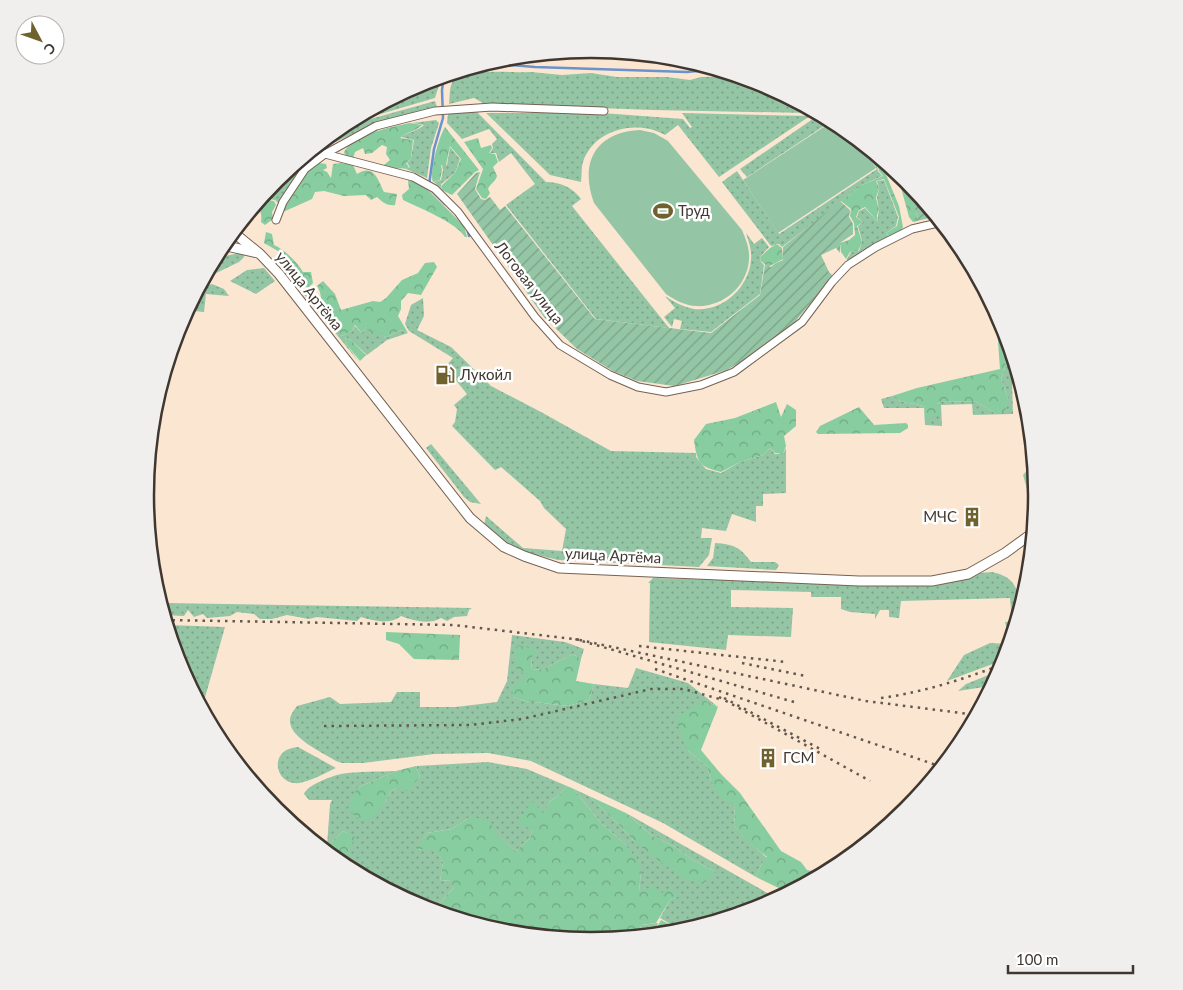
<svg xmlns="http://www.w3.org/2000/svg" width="1183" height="990" font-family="Lato,sans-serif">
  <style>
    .grass { fill: url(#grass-dots) }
    .forest { fill: url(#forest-crowns) }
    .park { fill: #94c6a5 }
    .garden { fill: url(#garden-furrows) }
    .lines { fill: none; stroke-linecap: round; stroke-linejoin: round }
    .stream { stroke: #6b92ca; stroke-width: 2.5 }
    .minor-casing { stroke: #756252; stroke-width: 9 }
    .tertiary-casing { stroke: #756252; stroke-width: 11 }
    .minor { stroke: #fff; stroke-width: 7 }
    .tertiary { stroke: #fff; stroke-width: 9 }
    .rail { stroke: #63584e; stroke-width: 2.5; stroke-dasharray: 2.5 5; stroke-linecap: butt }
    .labels { text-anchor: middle; stroke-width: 5; stroke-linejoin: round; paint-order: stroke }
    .poi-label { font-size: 15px; fill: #403830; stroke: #fff; text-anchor: start }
    .street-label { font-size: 15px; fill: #403830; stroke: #fff }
    .rim { fill: none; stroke: #403830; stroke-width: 2.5 }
  </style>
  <defs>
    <pattern id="grass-dots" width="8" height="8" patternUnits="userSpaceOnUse" patternTransform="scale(1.25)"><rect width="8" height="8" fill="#94c6a5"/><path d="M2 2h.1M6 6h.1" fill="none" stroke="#7aa287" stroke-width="1.8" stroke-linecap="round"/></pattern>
    <pattern id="forest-crowns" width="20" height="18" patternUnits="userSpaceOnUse" patternTransform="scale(1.25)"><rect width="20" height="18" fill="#88cda0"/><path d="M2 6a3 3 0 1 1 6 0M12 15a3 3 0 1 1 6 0" fill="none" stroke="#71a783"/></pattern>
    <pattern id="garden-furrows" width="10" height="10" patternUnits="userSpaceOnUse" patternTransform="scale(1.25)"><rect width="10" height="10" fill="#94c6a5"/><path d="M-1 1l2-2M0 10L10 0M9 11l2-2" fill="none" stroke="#7aa287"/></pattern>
  </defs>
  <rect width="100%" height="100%" fill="#fbe6d2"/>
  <!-- grass -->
  <g class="grass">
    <path d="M569 51C585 53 601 55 616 56 642 56 666 53 690 61L518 56Z"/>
    <path d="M531 72 562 75 591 73 617 77H667L690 80 701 77 741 76 763 83 812 110 807 113 653 110 485 104 474 98 449 104C450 97 449 87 453 81 462 68 516 73 531 72Z"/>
    <path d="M435 78 441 79 435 98 343 125 421 83Z"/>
    <path d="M435 101 437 107 374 124 318 150 302 166 278 203 275 200 269 199 265 193 276 179 338 128Z"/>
    <path d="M477 112 546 182C560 182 572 187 581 199L572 206 669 328 596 319 506 205 535 184 511 153 499 162 496 153H490L493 148 492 144 497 139 489 129 462 139 447 123 448 114Z"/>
    <path d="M486 113H602L683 119 690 128 692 127 682 113 810 116 719 177 678 125 665 135C637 119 594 129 583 162 581 168 582 176 581 182L550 175Z"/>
    <path d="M820 114 833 120 747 177 740 169Z"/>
    <path d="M436 120 439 123 431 148 427 178 406 169 410 167 407 163 411 159 414 140 401 137C409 132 417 131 424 125L412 123Z"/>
    <path d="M857 138 874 153 878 171 882 176 862 185 782 247 779 244 771 246 722 182 737 171 779 234 877 169Z"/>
    <path d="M450 147 460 159 455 173 441 184 442 189 434 182 441 180 443 170 442 165H447Z"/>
    <path d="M884 180 898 217 896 226 886 233 889 237 893 234 895 235 867 248 847 262V259L851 252 859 251 862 241 858 226 863 222 857 217 859 211 865 208 878 222V215L879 210 877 198 879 188 877 181Z"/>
    <path d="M746 233 754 244 762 238 769 247 760 257 761 262 764 265 760 294 711 332 680 329 682 321 674 319 672 327 664 317 675 308 665 296C674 302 683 307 694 309 722 312 749 288 751 260 752 251 749 242 746 233Z"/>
    <path d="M240 253 244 255V257L239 262 204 279 209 269 211 268 213 262 214 265 213 267 216 266 213 261 215 258Z"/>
    <path d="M264 268 275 281 256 294 230 281 247 270Z"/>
    <path d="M212 284 224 289 229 296 206 294 204 312 194 311C195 297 196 287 212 284Z"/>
    <path d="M303 293H308L342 336 352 331 355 326 362 333 366 327 383 332 385 338 401 330 408 333 387 340 367 355 352 341 345 337 347 345 359 362Z"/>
    <path d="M423 298 424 316 417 330 451 347 491 386 541 412 611 451 696 453V457L706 469 721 473 740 462 763 455 770 448 775 454H783L786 448V493L763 494V506H756V522L732 514 726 531 702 528 701 538H712L709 555 699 567 558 560 514 549 488 531 484 525 486 516 523 548 562 551 566 529 544 508 540 501 501 467 495 470 452 426 455 422 457 409 454 405 467 394 445 367 453 358 409 331 405 324 411 305Z"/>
    <path d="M1005 329 1011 349 1013 414 973 415 972 404 941 405 942 426 925 425 924 408H884L881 399 892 396C906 406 911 401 925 407V413L940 402 975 401 995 413 1008 399 1001 379 1005 367Z"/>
    <path d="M431 444 481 504 470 502 464 497 426 448Z"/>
    <path d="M1029 468H1035L1038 495 1036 514 1033 510 1023 475Z"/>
    <path d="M715 543C734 544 741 548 751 562H775L779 565 776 570 707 566 713 558Z"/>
    <path d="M1032 553 1029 582 1028 585C1022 573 1021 562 1032 553Z"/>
    <path d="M992 572C1013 577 1013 583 1023 602L1015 628H1009L1006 626 1005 622 1012 621 1010 598 901 601 899 618 889 617V610H880L875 619V614L850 612 841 609V597H811V592L731 590V607L793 608 791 637 728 635 726 650 649 642 650 583H648L653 578 930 586 963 579 980 573Z"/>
    <path d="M160 602 164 603 472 608 469 610 467 616 454 617 447 621 441 618C429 625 414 621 401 616 390 625 374 621 361 617L357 621 317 617 309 619 287 615 272 619H260L254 614 237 612 230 616 207 618 203 614 194 617 188 610 184 616 164 615Z"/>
    <path d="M167 625 225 627 202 708 179 666Z"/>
    <path d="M512 635 565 642 584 649 581 659 573 654 543 669 532 670 531 658 518 646 530 672 513 697 525 701 568 706 589 700 594 684 628 688 636 668 688 683 718 707 705 700 688 751 707 766 711 781 735 805 734 826 750 843 767 858 761 865 756 877 663 823 531 761 488 753 434 754 363 763H342L336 761C322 752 289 738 290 720 290 715 294 710 297 706L330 697 340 704 391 702 397 692H420V707H456L497 702 507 681Z"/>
    <path d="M990 643 1010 644 1006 659 947 681 964 655Z"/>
    <path d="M1001 670 992 688 984 687 958 691 966 684Z"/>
    <path d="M298 747 336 768C325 773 311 781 299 783 275 786 267 749 298 747Z"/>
    <path d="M488 762 527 769 567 786 557 797 550 801 544 815 532 802V830L530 838 516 851 470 817 452 829 427 833 418 850C433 847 435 848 443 862L440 881 451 880 454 888 435 908V912L420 907 344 866 343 864 354 837 343 831 327 846 330 804 332 800H309L304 794C307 785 332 776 341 774 358 771 378 772 396 771L357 788 385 802 391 791 420 777 416 766Z"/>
    <path d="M574 789 589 796 621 827 634 841 716 872 693 860 675 847 651 835 626 813 778 899 762 907 680 932 679 929 660 918 670 900 678 896 662 893 639 892 641 872 624 843 602 824Z"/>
    <path d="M658 923 653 935 639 937 641 925Z"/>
  </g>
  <!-- forest -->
  <g class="forest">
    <path d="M410 123 422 125C416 131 407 132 400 138L413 140 411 159 406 163 409 167 406 169C398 166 390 173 384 165L390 160 386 154 387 147 382 145 372 153 365 154 363 148 355 152 353 159 346 158 344 152C354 134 391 127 410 123Z"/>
    <path d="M445 127 479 170 475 172 452 195 442 190V185L455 173 461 159 450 146 446 165H441L442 170 440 180 433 182C429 171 439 137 445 127Z"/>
    <path d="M478 138 481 148 491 145 492 148 489 153 495 154 498 162 493 167 497 176C496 181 490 184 488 189L490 193 486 199 482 198 476 189 483 169 464 142Z"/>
    <path d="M875 153 883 160 885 172 899 206 903 227 901 232 896 235 893 234 889 236 886 233 897 226 899 217 884 179 876 181 879 188 876 198 879 210 877 215 878 222 865 207 859 210 856 217 863 222 857 226 862 242 858 251 850 252 846 259 841 252 840 243 849 240 855 235 854 223 850 216 851 209 841 201 862 185 883 176 879 171Z"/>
    <path d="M319 163 326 164 327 168 323 170 327 172 331 178 333 164 341 163 353 165 357 174C374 163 378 180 384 192L397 194 395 205C388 206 383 203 377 197L371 200 366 195 344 196 324 191 315 192 312 199 283 212 285 205 306 172Z"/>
    <path d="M892 167 907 180 918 193 916 192 912 198 918 219 913 222 909 217 900 184Z"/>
    <path d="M408 180 426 186 428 190 464 226 467 237H465C456 222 419 208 403 200L402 195 409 189Z"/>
    <path d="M263 195 268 200 274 201 276 205 272 212 273 219 265 225 261 222C262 214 261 210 255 205Z"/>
    <path d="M266 232 272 234 274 245C284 249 298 263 303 272H311L313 283 308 288 303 284 301 274 297 277H290L285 272 284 266 286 260 283 254 264 243Z"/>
    <path d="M775 245H778L782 248 783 259 768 267 761 261 760 257 770 248Z"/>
    <path d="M434 262 437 267 421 295 408 293 401 301V309L398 316 408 333 401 330 385 338 383 333 372 335 366 327 362 333 355 325 352 331 342 336C334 327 326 316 322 305 320 297 322 294 317 286L323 281 335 294 341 310 373 301 380 302 386 298 402 280 418 273 425 263Z"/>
    <path d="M996 314H998L1005 329V367L1001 379 1008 399 1007 407 1002 413H995L975 401 940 402 937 404 941 411 935 416 927 419 925 413V407C911 401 906 406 892 396L917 388 1000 369Z"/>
    <path d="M345 337 352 341 366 355 360 361 347 345Z"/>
    <path d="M776 402 781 417 787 404 796 410V426L784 436 786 446 783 454 775 453 770 448 763 455 740 462 721 472C699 467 697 462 694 440L706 424 735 418Z"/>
    <path d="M859 407 874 425 906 423 908 425V428L900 433 818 434 816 432 820 426Z"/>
    <path d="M386 632 460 635 459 660 414 659 399 644 386 640Z"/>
    <path d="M518 645 537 650 531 658 532 670 543 669 573 654 581 659 576 681 594 684 589 700 568 706 525 701 513 697 512 688 529 673H522L514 663Z"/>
    <path d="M705 700 718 707 701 750 721 774 740 793 781 851 801 862 807 870 823 873V875L789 893 756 877 761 865 767 857 749 843 734 826 735 805 720 797 711 781 707 766 688 751 679 729 676 717Z"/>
    <path d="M416 766 420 777 407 791 397 788 391 791 385 802 373 818 361 821 348 809 357 788 396 771Z"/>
    <path d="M567 786 574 789 602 824 624 843 636 858 641 872 639 892 653 886 662 893 670 889 679 896 670 900 656 923 641 925 639 937 591 941 504 933 435 912V908L454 888 450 880 440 881 443 862C435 848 432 848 417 850L427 833 452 829 470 817 489 820 498 837 516 851 530 838 532 830 518 822 532 801 544 814 550 801 557 797Z"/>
    <path d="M589 796 626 813 651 835 675 847 693 860 716 872 704 883 685 879 658 860 634 841 621 827Z"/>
    <path d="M343 831 355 837 343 864 344 866 325 851 327 846Z"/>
    <path d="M661 920 679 929 680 932 653 935Z"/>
  </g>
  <!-- park -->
  <g class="park">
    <path d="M833 121 856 137 876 168 778 233 743 180Z"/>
    <path d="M640 130 654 133 668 141 742 230C746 240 750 249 749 260 747 287 722 308 695 306 684 305 675 300 666 294L594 203C579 162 596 132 640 130Z"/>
  </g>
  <!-- garden -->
  <g class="garden">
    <path d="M480 172 475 189 481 199 485 200 490 197 500 210 505 206 595 319 711 333 760 295 765 265 771 267 776 263 783 260V247L840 201 850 210 849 217 853 224V234L840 243V253L836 248 821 255 829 272 833 276 789 329 757 352 727 370 675 386 637 381 613 371 577 349 544 317 457 194 476 173Z"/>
    <path d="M916 191 918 193 937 216 913 222 918 218 911 198Z"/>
  </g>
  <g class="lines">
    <!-- stream -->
    <g class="stream">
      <path d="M485 63 535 67 687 72 718 69"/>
      <path d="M429 185 434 149 443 118 442 90 444 76"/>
      <path d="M431 190 445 204"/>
      <path d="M467 228 469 236"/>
    </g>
    <defs>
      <g id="minor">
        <path d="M325 154 413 177 435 189 458 212 535 317 560 345 610 375 638 387 666 392 701 385 734 372 802 322 832 282 848 265 876 247 912 229 942 222"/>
        <path d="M276 220 283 202 305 169 325 154 376 126 435 111 492 107 604 111"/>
      </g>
      <g id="tertiary">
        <path d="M233 232 260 254 279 274 470 518 504 547 524 556 559 568 859 581H932L968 574 1005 553 1034 532"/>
        <path d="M222 245 258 253"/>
      </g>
    </defs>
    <!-- minor casing -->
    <use href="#minor" class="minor-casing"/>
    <!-- tertiary casing -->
    <use href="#tertiary" class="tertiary-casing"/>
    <!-- minor -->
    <use href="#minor" class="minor"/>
    <!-- tertiary -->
    <use href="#tertiary" class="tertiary"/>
    <!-- rail -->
    <g class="rail">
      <path d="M165 620 454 625 582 640"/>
      <path d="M639 646 786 662"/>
      <path d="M742 663 806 676"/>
      <path d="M655 669 942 767"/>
      <path d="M719 697 870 781"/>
      <path d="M724 698 822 750"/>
      <path d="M881 698C925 692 963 679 1004 664"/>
      <path d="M794 702 575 639 866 701 977 715"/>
      <path d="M324 726 470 725 522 719 651 689H684L723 700"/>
    </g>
  </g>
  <!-- icons -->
  <defs>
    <symbol id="stadium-bare" viewBox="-9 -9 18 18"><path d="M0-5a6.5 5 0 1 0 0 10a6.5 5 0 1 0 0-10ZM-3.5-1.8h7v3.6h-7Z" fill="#6f622f" stroke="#fff" stroke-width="2.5" paint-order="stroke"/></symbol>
    <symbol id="fuel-bare" viewBox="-9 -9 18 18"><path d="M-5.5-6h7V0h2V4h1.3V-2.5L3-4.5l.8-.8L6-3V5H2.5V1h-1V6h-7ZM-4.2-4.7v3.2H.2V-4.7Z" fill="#6f622f" stroke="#fff" stroke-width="2.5" paint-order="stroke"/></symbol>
    <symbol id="building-bare" viewBox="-9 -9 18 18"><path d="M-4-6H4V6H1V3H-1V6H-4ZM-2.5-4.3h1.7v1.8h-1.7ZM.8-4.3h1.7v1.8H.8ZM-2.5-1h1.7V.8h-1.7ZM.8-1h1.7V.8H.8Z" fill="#6f622f" stroke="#fff" stroke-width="2.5" paint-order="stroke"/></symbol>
  </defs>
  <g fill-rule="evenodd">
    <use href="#stadium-bare" x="649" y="197" width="28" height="28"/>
    <use href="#fuel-bare" x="431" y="361" width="28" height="28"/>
    <use href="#building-bare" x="958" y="503" width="28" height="28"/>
    <use href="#building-bare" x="754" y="744" width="28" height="28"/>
  </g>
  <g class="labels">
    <!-- poi labels -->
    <g class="poi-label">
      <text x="678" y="216">Труд</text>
      <text x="460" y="380">Лукойл</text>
      <text x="957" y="522" text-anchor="end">МЧС</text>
      <text x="783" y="763">ГСМ</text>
    </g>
    <!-- street labels -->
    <g class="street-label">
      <text transform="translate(529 283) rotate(52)" y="5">Логовая улица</text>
      <text transform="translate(309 291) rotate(51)" y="5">улица Артёма</text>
      <text transform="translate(613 556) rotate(3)" y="5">улица Артёма</text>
    </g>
  </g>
  <!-- crop -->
  <path d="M0 0H1183V990H0ZM154 495a437 437 0 1 1 874 0a437 437 0 1 1-874 0Z" fill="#f0efee" fill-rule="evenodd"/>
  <path class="rim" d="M154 495a437 437 0 1 1 874 0a437 437 0 1 1-874 0Z"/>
  <!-- north arrow -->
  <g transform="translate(40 40) rotate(131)"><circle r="24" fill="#ffffff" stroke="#b3afac"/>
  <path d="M0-4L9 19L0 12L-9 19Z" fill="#6f622f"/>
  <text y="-8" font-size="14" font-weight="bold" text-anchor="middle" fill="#403830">С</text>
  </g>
  <!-- scale -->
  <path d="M1008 965v8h125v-8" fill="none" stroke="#403830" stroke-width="2.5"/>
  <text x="1016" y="965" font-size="15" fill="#403830" stroke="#ffffff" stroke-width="4" paint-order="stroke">100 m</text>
</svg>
